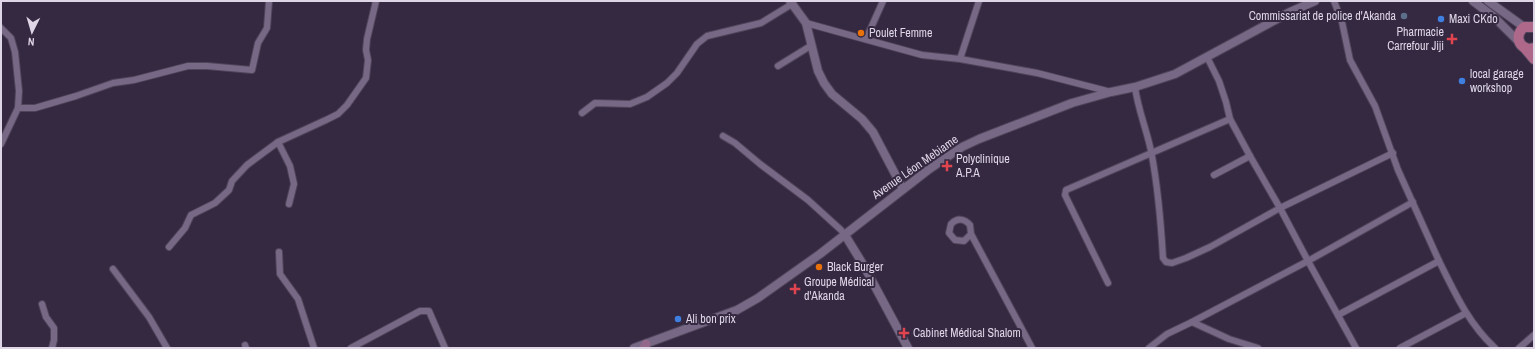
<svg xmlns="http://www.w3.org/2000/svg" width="1535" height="349" font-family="'Archivo Narrow',sans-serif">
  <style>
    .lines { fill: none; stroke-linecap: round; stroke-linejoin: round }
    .minor-casing { stroke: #4f445a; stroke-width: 8 }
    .tertiary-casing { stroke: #4f445a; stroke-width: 10 }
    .secondary-casing { stroke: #4f445a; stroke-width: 10 }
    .primary-casing { stroke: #4f445a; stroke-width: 12 }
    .minor { stroke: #776986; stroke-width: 6 }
    .tertiary { stroke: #776986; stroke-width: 8 }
    .secondary { stroke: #926988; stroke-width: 9 }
    .primary { stroke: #ae688a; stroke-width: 10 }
    .service-dot { fill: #5c6f8a; stroke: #352942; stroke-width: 1.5 }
    .shop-dot { fill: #3f7fe0; stroke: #352942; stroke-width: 1.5 }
    .food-dot { fill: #e8710a; stroke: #352942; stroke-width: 1.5 }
    .health-dot { fill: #e0444e; stroke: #352942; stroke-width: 1.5 }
    .labels { text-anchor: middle; stroke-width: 4; stroke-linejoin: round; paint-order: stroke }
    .poi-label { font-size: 12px; fill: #ded6e7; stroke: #352942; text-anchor: start }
    .street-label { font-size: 12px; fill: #ded6e7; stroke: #352942 }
  </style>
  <rect width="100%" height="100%" fill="#352942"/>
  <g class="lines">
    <defs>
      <g id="minor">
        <path d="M1334 1 1342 22 1350 60 1375 106 1398 170 1439 261 1338 315"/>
        <path d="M806 23 922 55 960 59 1037 73 1111 92"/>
        <path d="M1 28 11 38 15 52 19 91 18 108 1 144"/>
        <path d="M866 39 883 1"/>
        <path d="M1207 57 1219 81 1226 102 1230 119 1250 156"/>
        <path d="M960 59 979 1"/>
        <path d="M778 66 812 45"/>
        <path d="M1135 87C1138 111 1148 132 1152 156 1158 189 1161 224 1163 258L1166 262 1172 263 1186 258 1210 247 1280 208 1393 153"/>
        <path d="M18 108H35L76 96 113 83 134 80 188 66H207L252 70 258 43 267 28 269 1"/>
        <path d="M582 113 595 103 630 104 647 97 667 83 677 73 697 44 707 36 761 23 792 4"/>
        <path d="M723 136 735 143 760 164 808 200 841 230 845 235"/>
        <path d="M278 142 290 166 294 184 289 204"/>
        <path d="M1214 175 1250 156 1280 208 1308 261 1356 348"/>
        <path d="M971 234 964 241 955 240 949 233 951 224C957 218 964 218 970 225L971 234 1032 348"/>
        <path d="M169 247 185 228 191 215 215 203 229 190 232 181 247 165 278 142 326 120 338 114 347 105 366 78 368 60 366 50 367 39 376 1"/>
        <path d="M279 252 280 274 298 299 314 348"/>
        <path d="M1439 261C1455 293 1468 323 1495 348"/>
        <path d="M113 269 149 317 167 348"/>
        <path d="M1108 283 1065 195 1066 190 1230 119"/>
        <path d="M42 304 46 317 54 328V340L52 348"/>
        <path d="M1192 322 1308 261 1413 202"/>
        <path d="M245 345 246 348"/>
        <path d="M351 348 420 311H429L445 348"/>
        <path d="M1149 348 1167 334 1192 322 1229 339 1258 348"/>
        <path d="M1400 348 1466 313"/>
        <path d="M1519 348 1534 335"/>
      </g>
      <g id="tertiary">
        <path d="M790 1 806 23 818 71 824 83 832 94 862 119 873 132 903 189"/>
        <path d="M1473 1 1494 17 1520 43"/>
        <path d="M1488 1 1524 27"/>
        <path d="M845 235 864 266 908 348"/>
        <path d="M634 348 737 310 758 298 820 254 928 170 962 147 979 139 1072 103 1111 92 1135 87 1175 74 1290 12 1315 1"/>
      </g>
      <path id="secondary" d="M644 348 646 344"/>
      <g id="primary">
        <path d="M1534 27H1524C1513 36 1520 52 1534 48"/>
        <path d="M1524 47 1534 59"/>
      </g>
    </defs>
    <!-- minor casing -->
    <use href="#minor" class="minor-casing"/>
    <!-- tertiary casing -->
    <use href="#tertiary" class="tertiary-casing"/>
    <!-- secondary casing -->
    <use href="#secondary" class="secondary-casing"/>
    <!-- primary casing -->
    <use href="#primary" class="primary-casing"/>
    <!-- minor -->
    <use href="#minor" class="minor"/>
    <!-- tertiary -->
    <use href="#tertiary" class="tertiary"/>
    <!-- secondary -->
    <use href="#secondary" class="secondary"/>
    <!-- primary -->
    <use href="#primary" class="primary"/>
  </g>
  <!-- markers -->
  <circle class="service-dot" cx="1404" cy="16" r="4"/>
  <g class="shop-dot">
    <circle cx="1441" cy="19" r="4"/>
    <circle cx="1462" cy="81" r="4"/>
    <circle cx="678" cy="319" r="4"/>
  </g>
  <g class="food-dot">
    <circle cx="861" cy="33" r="4"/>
    <circle cx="819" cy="267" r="4"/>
  </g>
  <g class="health-dot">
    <path d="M1450 33h4v4h4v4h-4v4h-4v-4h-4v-4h4z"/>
    <path d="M945 160h4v4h4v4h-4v4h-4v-4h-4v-4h4z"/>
    <path d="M793 283h4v4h4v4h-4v4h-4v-4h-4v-4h4z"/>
    <path d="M902 327h4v4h4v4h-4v4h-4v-4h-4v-4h4z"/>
  </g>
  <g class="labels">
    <!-- poi labels -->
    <g class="poi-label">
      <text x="1396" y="20" text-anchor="end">Commissariat de police d'Akanda</text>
      <text x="1449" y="23">Maxi CKdo</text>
      <text x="1444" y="36" text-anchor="end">Pharmacie<tspan x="1444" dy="14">Carrefour Jiji</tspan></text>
      <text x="869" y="37">Poulet Femme</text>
      <text x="1470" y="78">local garage<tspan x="1470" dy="14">workshop</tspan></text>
      <text x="956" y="163">Polyclinique<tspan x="956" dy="14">A.P.A</tspan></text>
      <text x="827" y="271">Black Burger</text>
      <text x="804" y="286">Groupe Médical<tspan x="804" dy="14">d'Akanda</tspan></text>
      <text x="686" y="323">Ali bon prix</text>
      <text x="913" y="337">Cabinet Médical Shalom</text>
    </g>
    <!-- street labels -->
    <g class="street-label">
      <text transform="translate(915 167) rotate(-35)" y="4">Avenue Léon Mebiame</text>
    </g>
  </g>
  <!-- border -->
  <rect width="1535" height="349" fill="none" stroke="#ded6e7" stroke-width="4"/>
  <!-- north arrow -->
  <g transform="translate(32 32) rotate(185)" stroke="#352942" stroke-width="3" paint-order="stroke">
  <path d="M0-3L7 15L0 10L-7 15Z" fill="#ded6e7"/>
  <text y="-6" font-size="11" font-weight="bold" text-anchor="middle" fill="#ded6e7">N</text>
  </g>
</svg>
